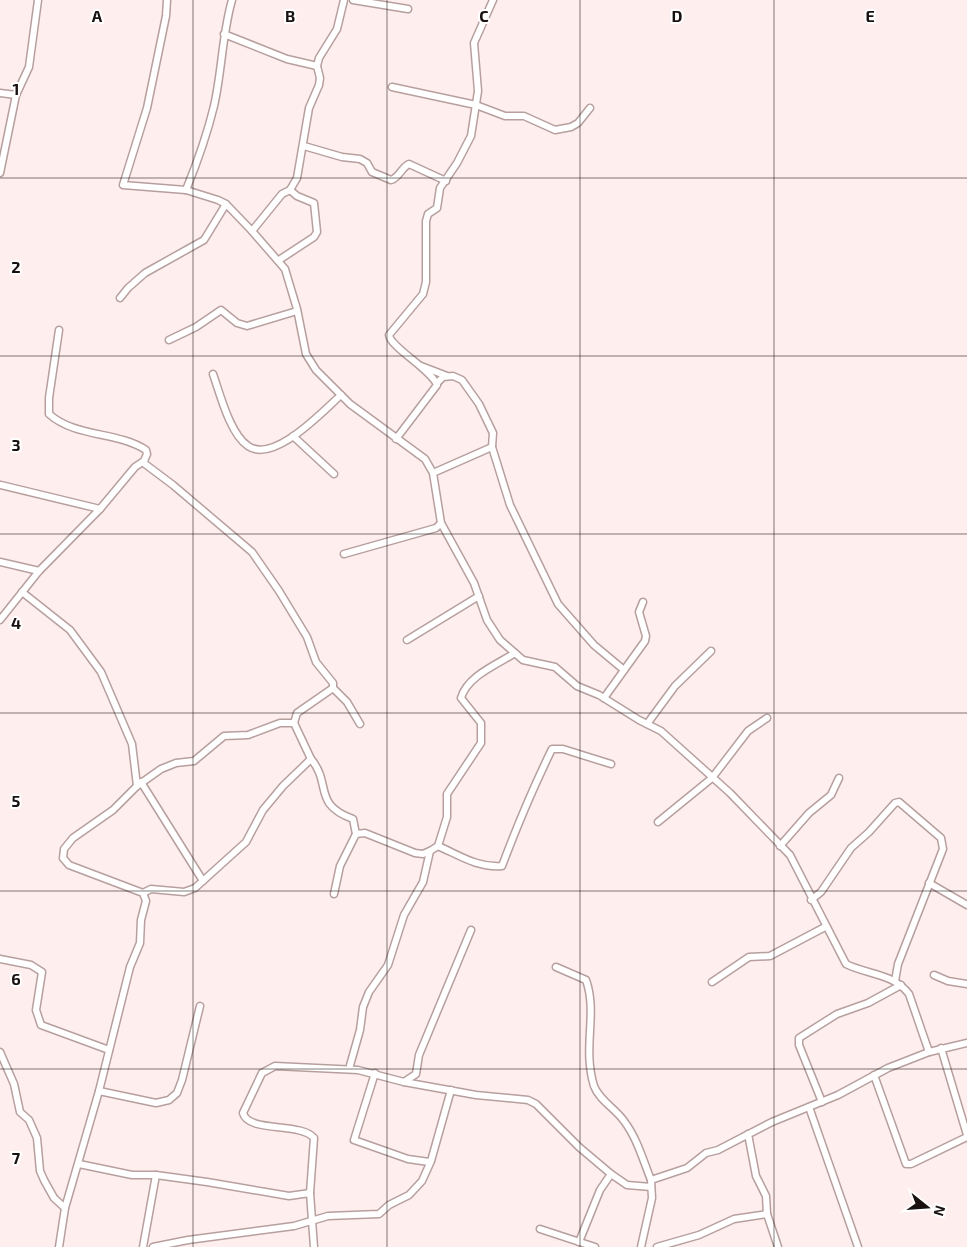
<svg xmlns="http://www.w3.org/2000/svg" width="967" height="1247" font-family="'Exo 2',sans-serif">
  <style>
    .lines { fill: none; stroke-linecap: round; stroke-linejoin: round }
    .minor-casing { stroke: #b79f9e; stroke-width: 9 }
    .minor { stroke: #fff; stroke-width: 6 }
    .grid { fill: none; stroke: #191010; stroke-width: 1; stroke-opacity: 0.55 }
    .grid-label { font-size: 16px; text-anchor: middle; font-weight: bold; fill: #191010; stroke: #fff; stroke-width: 4; stroke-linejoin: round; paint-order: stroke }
  </style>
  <rect width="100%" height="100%" fill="#feefee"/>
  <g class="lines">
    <defs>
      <g id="minor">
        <path d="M167 0 166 16 147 108 123 185 186 190 218 200 226 204 252 231"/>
        <path d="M344 0 337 29 319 58 317 66 320 78 319 85 309 108 297 178 290 190 282 194 252 231 285 269 297 309 306 354 316 370 350 404 425 459 433 473 441 523 474 583 487 620 500 640 523 660 555 667 577 686 599 695 639 720 661 731 730 793 790 855 846 964C868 975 893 973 909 994L929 1052"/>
        <path d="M353 0 408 9"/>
        <path d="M224 34 287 59 317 66"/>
        <path d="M392 87 476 105 505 116H524L555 130 571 127 578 123 590 108"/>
        <path d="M0 93 16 95"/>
        <path d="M304 146 342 157 360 159 367 163 372 172 391 180C399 178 401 168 409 164L446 181"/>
        <path d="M0 173 16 95 29 67 38 0"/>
        <path d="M186 190C197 163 207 135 214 106 222 71 222 35 232 0"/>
        <path d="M279 260 314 237 317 232 314 203 297 196 290 190"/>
        <path d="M120 298 128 288 145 273 204 240 226 204"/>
        <path d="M169 340 196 327 221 310 237 323 247 326 297 311"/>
        <path d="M421 366 447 376"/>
        <path d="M213 374C220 394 230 434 248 446 274 464 323 411 341 395"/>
        <path d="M437 383 443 377 453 376 462 380 479 404 493 433 492 447 510 505 558 604 594 645 624 670"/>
        <path d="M293 436 334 474"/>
        <path d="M396 439 437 385C432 370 390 347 389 335L423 294 426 282V221L428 214 437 208 440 188 457 163 471 136 478 91 474 43 493 0"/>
        <path d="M144 461 145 464 173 485 252 552 279 591 307 637 316 662 333 683V688L347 702 360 724"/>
        <path d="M433 473 492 447"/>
        <path d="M1 485 100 509"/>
        <path d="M344 554 436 528 441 523"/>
        <path d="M0 562 39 571"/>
        <path d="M22 592 70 630 101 672 132 744 137 786"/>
        <path d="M0 620 39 571 100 509 135 467 144 461 147 454 146 450C117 431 76 438 49 414V398L59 330"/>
        <path d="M407 640 479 596"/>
        <path d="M604 698 645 641 646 636 639 612 643 602"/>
        <path d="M647 724 675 686 711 651"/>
        <path d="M311 759C332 784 312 804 353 819L356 834"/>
        <path d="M141 782 203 881"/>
        <path d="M658 822 712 778 748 731 767 718"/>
        <path d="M438 846 447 817V794L481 743V723L461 698C467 676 498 664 515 653"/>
        <path d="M780 846 809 813 831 795 839 778"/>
        <path d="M929 883 967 905"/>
        <path d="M143 893 151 889 184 892 195 888 246 842 263 810 283 786 311 759 294 723 297 713 333 688"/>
        <path d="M334 894 340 866 356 834 365 833 415 853 423 854 430 851"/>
        <path d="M811 900 821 892 851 848 869 832 895 803 899 802 941 838 943 849 898 964 895 981"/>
        <path d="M0 959 31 965 42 972 36 1010 41 1025 109 1050"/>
        <path d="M556 967 586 980C598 1014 582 1047 594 1086 599 1100 616 1109 624 1121 637 1138 643 1160 651 1180"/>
        <path d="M934 975 948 981 967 984"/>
        <path d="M712 982 749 957 770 956 825 927"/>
        <path d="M941 1048 967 1135"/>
        <path d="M0 1052 14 1084 20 1112 29 1120 37 1138 40 1171 44 1180 54 1198 65 1208"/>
        <path d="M349 1069 360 1030 363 1007 369 992 388 965 404 915 423 882 430 851 438 846C459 855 477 868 502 866 517 826 533 788 552 749H563L611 764"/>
        <path d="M375 1073 354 1140 408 1159 429 1162"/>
        <path d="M874 1075 906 1164H911L967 1137"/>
        <path d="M404 1082 416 1074 419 1055 471 930"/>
        <path d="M99 1091 156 1103 169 1100 177 1093 182 1080 200 1006"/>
        <path d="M822 1102 799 1045V1038L837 1014 868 1003 901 985"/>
        <path d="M809 1107 858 1247"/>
        <path d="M748 1134 756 1176 766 1196 767 1214 778 1247"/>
        <path d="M79 1164 132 1175H156L207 1182 289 1196 310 1193"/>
        <path d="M540 1229 595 1247"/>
        <path d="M579 1242 600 1190 611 1174"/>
        <path d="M59 1247 65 1208 99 1091 130 967 140 943 141 920 146 901 143 893 69 865 63 858 64 849 73 838 113 810 137 786 161 769 176 763 194 761 224 736 248 735 280 723H294"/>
        <path d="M143 1247 156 1175"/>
        <path d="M153 1247 188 1240 294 1226 328 1216 379 1214 389 1205 409 1195 422 1181 431 1161 451 1090"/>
        <path d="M314 1247 310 1193 314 1138C301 1122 248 1133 243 1113L262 1073 275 1066 358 1070 404 1082 476 1095 528 1100 536 1104 579 1147 611 1174 627 1185 651 1187"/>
        <path d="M641 1247 652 1198 651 1180 687 1168 706 1153 718 1150 772 1122 838 1095 888 1068 929 1052 967 1043"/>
        <path d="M657 1247 699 1235 734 1219 767 1214"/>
      </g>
    </defs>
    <!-- minor casing -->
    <use href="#minor" class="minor-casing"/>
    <!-- minor -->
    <use href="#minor" class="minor"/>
  </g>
  <!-- grid -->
  <path class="grid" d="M193 0V1247M387 0V1247M580 0V1247M774 0V1247M0 178H967M0 356H967M0 534H967M0 713H967M0 891H967M0 1069H967"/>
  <g class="grid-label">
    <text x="97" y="22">A</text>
    <text x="290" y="22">B</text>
    <text x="484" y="22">C</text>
    <text x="677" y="22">D</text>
    <text x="870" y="22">E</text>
    <text x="16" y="95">1</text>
    <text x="16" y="273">2</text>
    <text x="16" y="451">3</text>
    <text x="16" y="629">4</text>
    <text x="16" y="807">5</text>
    <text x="16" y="985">6</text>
    <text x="16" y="1164">7</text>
  </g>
  <!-- north arrow -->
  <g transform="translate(927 1207) rotate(107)" stroke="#ffffff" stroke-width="4" paint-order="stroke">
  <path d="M0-4L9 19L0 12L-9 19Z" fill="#191010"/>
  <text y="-8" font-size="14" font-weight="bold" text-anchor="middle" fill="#191010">N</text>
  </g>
</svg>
